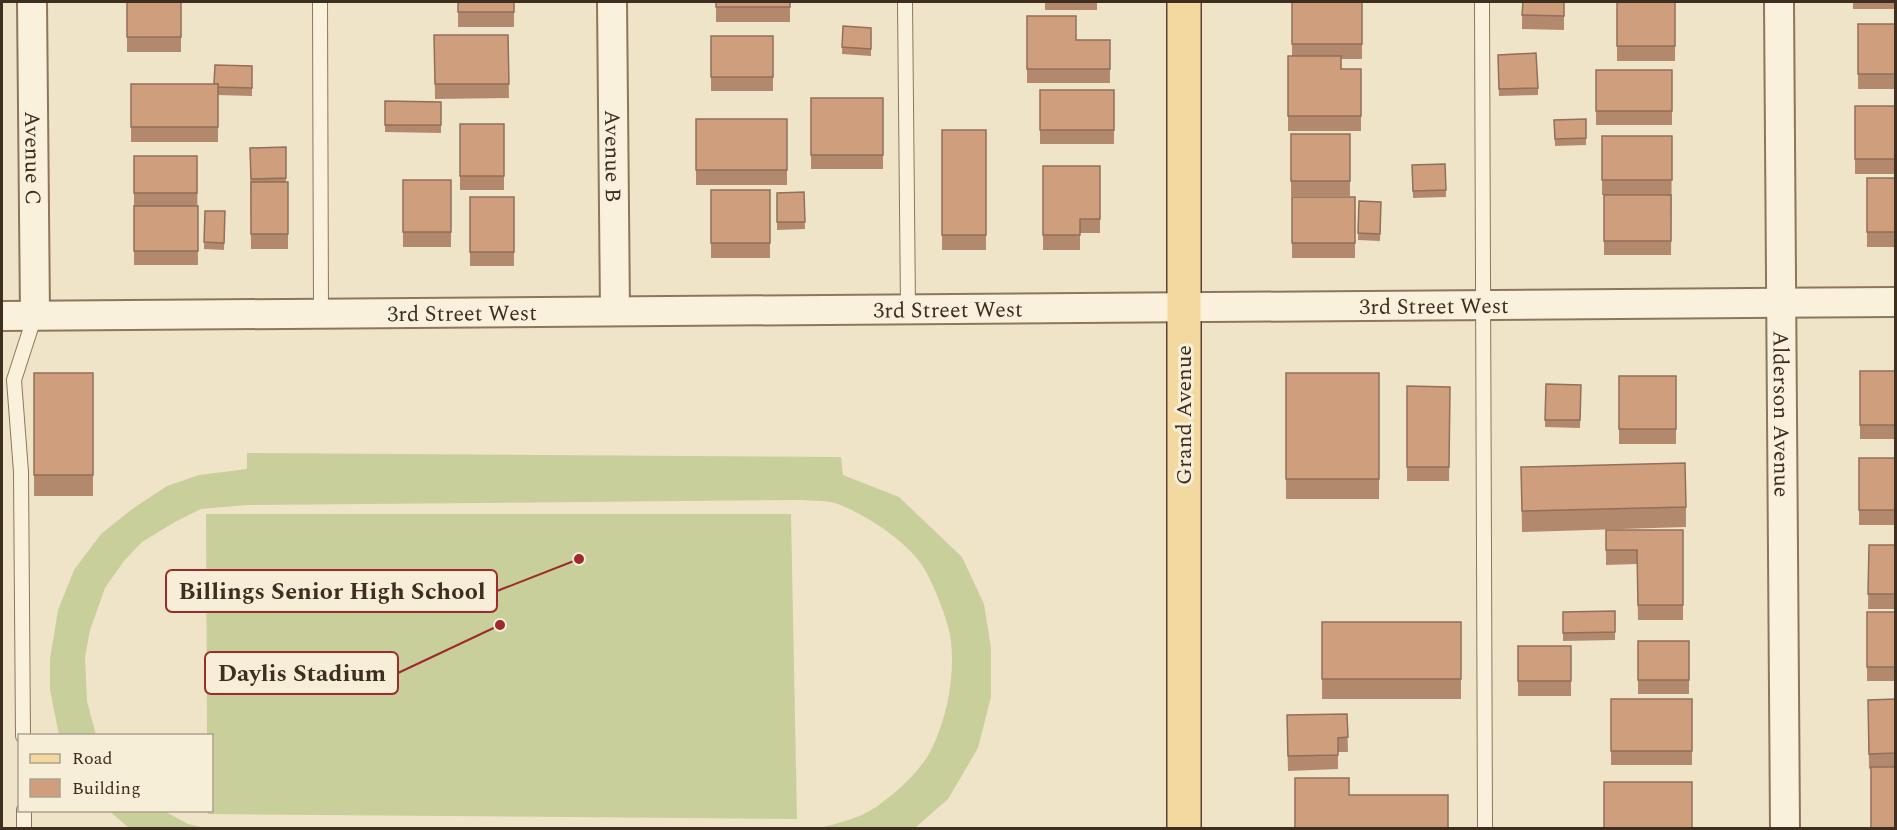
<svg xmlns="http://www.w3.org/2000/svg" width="1897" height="830" font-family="Spectral,serif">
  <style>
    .pitch { fill: #c9cf9b }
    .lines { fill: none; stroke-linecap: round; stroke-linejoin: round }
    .lane-casing { stroke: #8d765c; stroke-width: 16 }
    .street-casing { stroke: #8d765c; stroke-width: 32 }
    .primary-casing { stroke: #5b4430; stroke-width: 36 }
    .lane { stroke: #faf1dc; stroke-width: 14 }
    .street { stroke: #faf1dc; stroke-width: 28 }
    .primary { stroke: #f3d9a0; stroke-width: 33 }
    .wall { fill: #b2896c }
    .building { fill: #cf9f7d; stroke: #916f58; stroke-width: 1.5 }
    .labels { text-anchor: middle; stroke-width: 6; stroke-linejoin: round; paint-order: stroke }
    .street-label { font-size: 22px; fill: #3d2e20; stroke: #f7eed8 }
    .leader { fill: none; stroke: #9e2a2b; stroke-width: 2 }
    .callout-dot { fill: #9e2a2b; stroke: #f7eed8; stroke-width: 2 }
    .callout { fill: #f7eed8; stroke: #9e2a2b; stroke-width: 2 }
    .callout-label { font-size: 24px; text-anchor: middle; font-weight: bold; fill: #3d2e20 }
  </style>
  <rect width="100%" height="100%" fill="#f0e4c8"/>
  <!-- pitch -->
  <g class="pitch">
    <path d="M247 453 841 457 843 475 899 497 962 557 984 604 991 648V697L978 748 948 799 915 828H820C839 823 860 818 876 807 895 794 922 770 932 748 947 717 955 677 951 641 949 622 933 582 922 565 905 540 866 515 838 504 827 500 813 501 801 500L247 505 201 509 175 522 142 542 124 561 105 588 90 630 85 657 87 701 96 735H59L50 690V659L58 610 74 570 101 534 132 509 167 486 199 475 247 469Z"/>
    <path d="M206 514H791L797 819 208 814V811L212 810V736L207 735Z"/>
    <path d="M109 811H164L188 824 206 828H129Z"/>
  </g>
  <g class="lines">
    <defs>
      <g id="lane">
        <path d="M320 2 321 313"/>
        <path d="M905 2 908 308"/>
        <path d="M1482 2 1485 828"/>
        <path d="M23 736 21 472 14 380 35 315"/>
        <path d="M24 810V828"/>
      </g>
      <g id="street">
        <path id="s1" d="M32 2 35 315"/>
        <path id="s2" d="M612 2 615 311"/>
        <path id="s3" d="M1779 2 1785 828"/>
        <path id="s4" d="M2 316 1896 302"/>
      </g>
      <path id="primary" d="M1184 2V828"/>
    </defs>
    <!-- lane casing -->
    <use href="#lane" class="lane-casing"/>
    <!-- street casing -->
    <use href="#street" class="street-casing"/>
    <!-- primary casing -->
    <use href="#primary" class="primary-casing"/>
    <!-- lane -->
    <use href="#lane" class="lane"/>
    <!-- street -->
    <use href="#street" class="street"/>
    <!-- primary -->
    <use href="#primary" class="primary"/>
  </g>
  <!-- wall -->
  <g class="wall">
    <rect x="127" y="2" width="54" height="50"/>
    <rect x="458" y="2" width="56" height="25"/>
    <rect x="716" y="2" width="74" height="20"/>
    <rect x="1045" y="2" width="52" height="8"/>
    <path d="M1292 2H1362V59H1341V69H1361V131H1288V56H1292Z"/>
    <path d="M1564 2V30L1522 29V15Z"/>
    <rect x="1617" y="2" width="58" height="59"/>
    <rect x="1853" y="2" width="43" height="7"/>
    <path d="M1027 16 1076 40H1110V83H1027Z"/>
    <rect x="1858" y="24" width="38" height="65"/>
    <path d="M843 26 871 28V56L842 54Z"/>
    <path d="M434 35H508L509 98 435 99Z"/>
    <rect x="711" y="36" width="62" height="55"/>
    <path d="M1498 55 1538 88V95L1499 96Z"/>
    <path d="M252 66V96L218 95V142H131V84H214Z"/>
    <rect x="1596" y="70" width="76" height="55"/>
    <rect x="1040" y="90" width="74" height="54"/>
    <rect x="811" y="98" width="72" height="71"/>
    <path d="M385 101 441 102V133L385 132Z"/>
    <rect x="1855" y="106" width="41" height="68"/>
    <rect x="696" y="119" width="91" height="66"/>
    <path d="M1586 119V145L1555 146 1554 120Z"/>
    <rect x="460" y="124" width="44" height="66"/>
    <rect x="942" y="130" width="44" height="120"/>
    <rect x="1291" y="134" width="59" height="62"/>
    <path d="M1602 136H1672L1671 255H1604V195H1602Z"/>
    <path d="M286 147V182H288V249H251L250 148Z"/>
    <path d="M134 156H197L198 265H134Z"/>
    <path d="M1445 164 1446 197 1413 198 1412 165Z"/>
    <path d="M1043 166H1100V233H1080V250H1043Z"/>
    <rect x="1867" y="178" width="29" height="69"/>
    <rect x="403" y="180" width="48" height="67"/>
    <rect x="711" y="190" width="59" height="68"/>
    <path d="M804 192 805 229 777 230V193Z"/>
    <rect x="470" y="197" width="44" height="69"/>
    <rect x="1292" y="197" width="63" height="61"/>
    <path d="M1359 201 1381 202 1380 241 1358 240Z"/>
    <path d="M205 211H225L224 250 204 249Z"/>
    <rect x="1860" y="371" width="36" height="68"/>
    <rect x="34" y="373" width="59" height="123"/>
    <rect x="1286" y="373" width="93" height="126"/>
    <rect x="1619" y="376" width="57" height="68"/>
    <path d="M1546 384 1581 385 1580 428 1545 427Z"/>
    <path d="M1407 386 1450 387 1449 481H1407Z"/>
    <rect x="1859" y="458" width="37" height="67"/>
    <path d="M1521 467 1686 507V527L1522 532Z"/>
    <path d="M1606 530H1683V620H1638L1637 564 1606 565Z"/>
    <path d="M1869 545H1896V609H1868Z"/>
    <path d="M1615 611V640L1563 641V612Z"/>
    <rect x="1867" y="612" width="29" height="69"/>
    <rect x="1322" y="622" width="139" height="77"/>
    <rect x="1638" y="641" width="51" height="53"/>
    <rect x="1518" y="646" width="53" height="50"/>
    <rect x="1611" y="699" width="81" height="66"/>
    <path d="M1896 699V828L1871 768 1869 769 1868 700Z"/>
    <path d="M1347 714 1348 752H1338V769L1288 771 1287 730Z"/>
  </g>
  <!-- building -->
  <g class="building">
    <rect x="127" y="2" width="54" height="35"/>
    <rect x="458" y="2" width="56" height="10"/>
    <rect x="716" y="2" width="74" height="5"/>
    <rect x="1292" y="2" width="70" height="42"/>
    <path d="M1523 2H1564V16L1522 15Z"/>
    <rect x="1617" y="2" width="58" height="44"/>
    <path d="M1027 16H1076V40H1110V69H1027Z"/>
    <rect x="1858" y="24" width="38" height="50"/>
    <path d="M843 26 871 28V49L842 47Z"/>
    <path d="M434 35H508L509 84H435Z"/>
    <rect x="711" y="36" width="62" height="41"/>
    <path d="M1536 53 1538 88 1499 89 1498 55Z"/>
    <path d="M1288 56H1341V69H1361V116H1288Z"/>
    <path d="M215 65 252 66V88L218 87V84H214Z"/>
    <rect x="1596" y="70" width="76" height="41"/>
    <rect x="131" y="84" width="87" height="43"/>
    <rect x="1040" y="90" width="74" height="40"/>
    <rect x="811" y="98" width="72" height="57"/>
    <path d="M385 101 441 102V125H385Z"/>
    <rect x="1855" y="106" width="41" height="53"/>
    <rect x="696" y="119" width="91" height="51"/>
    <path d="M1586 119V138L1555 139 1554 120Z"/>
    <rect x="460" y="124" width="44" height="52"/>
    <rect x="942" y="130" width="44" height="105"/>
    <rect x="1291" y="134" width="59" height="47"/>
    <rect x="1602" y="136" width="70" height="44"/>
    <path d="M286 147V178L251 179 250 148Z"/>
    <rect x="134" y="156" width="63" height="37"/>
    <path d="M1445 164 1446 190 1413 191 1412 165Z"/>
    <path d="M1043 166H1100V219H1080V235H1043Z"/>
    <rect x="1867" y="178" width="29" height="54"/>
    <rect x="403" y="180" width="48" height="52"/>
    <rect x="251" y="182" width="37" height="52"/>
    <rect x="711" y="190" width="59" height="53"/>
    <path d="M804 192 805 222H777V193Z"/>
    <rect x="1604" y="195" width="67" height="46"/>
    <rect x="470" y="197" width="44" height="55"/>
    <rect x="1292" y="197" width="63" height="46"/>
    <path d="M1359 201 1381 202 1380 234 1358 233Z"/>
    <rect x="134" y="206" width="64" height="45"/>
    <path d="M205 211H225L224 243 204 242Z"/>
    <rect x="1860" y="371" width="36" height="54"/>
    <rect x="34" y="373" width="59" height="102"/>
    <rect x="1286" y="373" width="93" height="106"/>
    <rect x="1619" y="376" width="57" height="53"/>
    <path d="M1546 384 1581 385 1580 420H1545Z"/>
    <path d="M1407 386 1450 387 1449 467H1407Z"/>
    <rect x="1859" y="458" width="37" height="52"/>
    <path d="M1685 463 1686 507 1522 511 1521 467Z"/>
    <path d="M1606 530H1683V605H1638L1637 550H1606Z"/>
    <path d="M1869 545H1896V594H1868Z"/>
    <path d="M1615 611V632L1563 633V612Z"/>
    <rect x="1867" y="612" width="29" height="55"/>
    <rect x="1322" y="622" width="139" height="57"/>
    <rect x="1638" y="641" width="51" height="39"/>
    <rect x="1518" y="646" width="53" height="35"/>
    <rect x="1611" y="699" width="81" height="52"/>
    <path d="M1896 699V753L1869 754 1868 700Z"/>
    <path d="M1347 714 1348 737 1338 738V755L1288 756 1287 715Z"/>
    <rect x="1871" y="767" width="25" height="61"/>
    <path d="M1295 778H1349V795H1448V828H1295Z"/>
    <rect x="1604" y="782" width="88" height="46"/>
  </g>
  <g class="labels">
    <!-- street labels -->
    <g class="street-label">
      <text dy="8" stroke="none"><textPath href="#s2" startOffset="154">Avenue B</textPath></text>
      <text dy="8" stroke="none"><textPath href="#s1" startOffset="156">Avenue C</textPath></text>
      <text dy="8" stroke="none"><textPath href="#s4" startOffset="1432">3rd Street West</textPath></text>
      <text dy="8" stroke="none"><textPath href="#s4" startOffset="946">3rd Street West</textPath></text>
      <text dy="8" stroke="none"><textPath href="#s4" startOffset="460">3rd Street West</textPath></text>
      <text transform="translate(1183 415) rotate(-90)" y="8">Grand Avenue</text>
      <text dy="8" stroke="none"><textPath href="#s3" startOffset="412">Alderson Avenue</textPath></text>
    </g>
  </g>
  <!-- callouts -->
  <path class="leader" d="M579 559L497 591M500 625L398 673"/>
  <g class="callout-dot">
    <circle cx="579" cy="559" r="6"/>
    <circle cx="500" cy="625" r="6"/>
  </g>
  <g class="callout">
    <rect x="166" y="570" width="331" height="42" rx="6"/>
    <rect x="205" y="652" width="193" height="42" rx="6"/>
  </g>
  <g class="callout-label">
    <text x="332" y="599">Billings Senior High School</text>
    <text x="302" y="681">Daylis Stadium</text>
  </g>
  <!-- border -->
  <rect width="1897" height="830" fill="none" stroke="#3d2e20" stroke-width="6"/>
  <!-- legend -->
  <rect x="18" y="734" width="195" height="78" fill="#f7eed8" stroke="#ada18e" stroke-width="1.5"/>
  <rect x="30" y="754" width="30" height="9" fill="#f3d9a0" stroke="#ada18e" stroke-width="1.5"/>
  <text x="72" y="764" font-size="18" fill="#3d2e20">Road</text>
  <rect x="30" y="779" width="30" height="18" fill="#cf9f7d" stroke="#ada18e" stroke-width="1.5"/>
  <text x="72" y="794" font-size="18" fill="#3d2e20">Building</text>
</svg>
